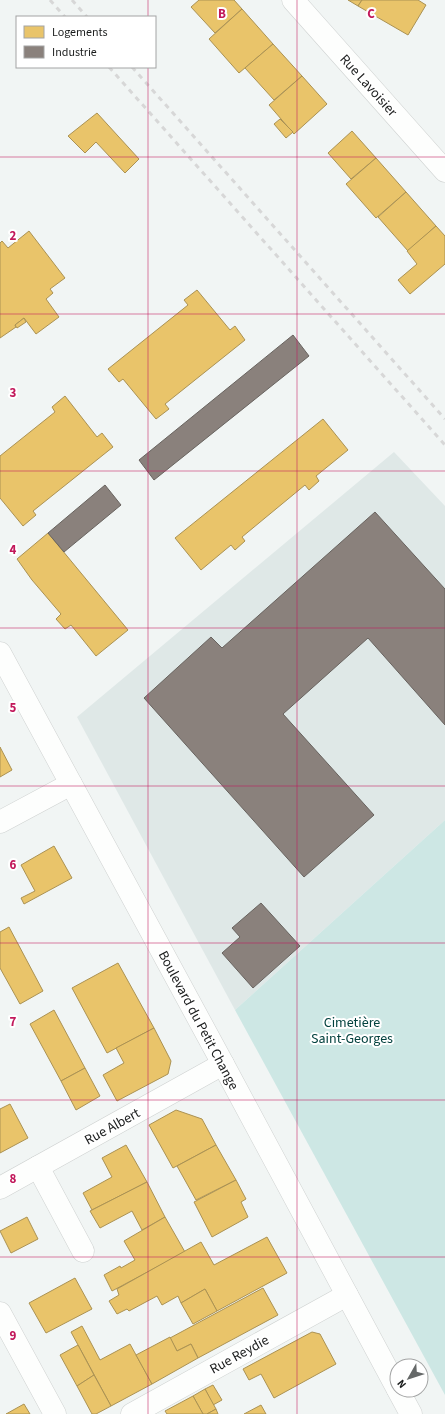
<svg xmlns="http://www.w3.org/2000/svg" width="445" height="1414" font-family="'Source Sans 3',sans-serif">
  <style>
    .built { fill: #dfe8e7 }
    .green { fill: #cde7e4 }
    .homes { fill: #e9c46a; stroke: #ab9253 }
    .industry { fill: #8a817c; stroke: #68635f }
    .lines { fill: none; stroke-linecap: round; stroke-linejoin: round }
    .street-casing { stroke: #cfd2d1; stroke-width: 23 }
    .secondary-casing { stroke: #cfd2d1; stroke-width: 23 }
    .street { stroke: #fdfefd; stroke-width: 22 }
    .secondary { stroke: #fdfefd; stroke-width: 22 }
    .rail { stroke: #d7d7d7; stroke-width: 3; stroke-dasharray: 5 5; stroke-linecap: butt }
    .grid { fill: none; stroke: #c2185b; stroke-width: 1; stroke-opacity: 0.55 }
    .labels { text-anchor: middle; stroke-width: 4; stroke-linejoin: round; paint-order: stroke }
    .street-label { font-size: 14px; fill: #1a1c1c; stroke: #fff }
    .park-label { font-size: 14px; fill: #02413e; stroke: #fff }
    .grid-label { font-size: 13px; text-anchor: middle; font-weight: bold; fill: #c2185b; stroke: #fff; stroke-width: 4; stroke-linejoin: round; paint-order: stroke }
  </style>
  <rect width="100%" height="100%" fill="#f1f5f4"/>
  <!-- built -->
  <path class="built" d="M394 452 445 506V820L235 1010 77 717Z"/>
  <!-- green -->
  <path class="green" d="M445 820V1395L235 1010Z"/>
  <!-- homes -->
  <g class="homes">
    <path d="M199 0H234L242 9 215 33 191 7Z"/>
    <path d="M348 0H362L358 6Z"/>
    <path d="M362 0H418L426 5 408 35 358 6Z"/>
    <path d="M242 9 273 44 239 73 209 39Z"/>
    <path d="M273 44 302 76 274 100 245 68Z"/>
    <path d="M302 76 327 104 294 134 269 105Z"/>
    <path d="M97 113 139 159 125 173 96 142 85 153 68 136Z"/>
    <path d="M280 119 293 132 286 138 274 124Z"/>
    <path d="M352 131 376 158 351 179 328 153Z"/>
    <path d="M376 158 406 192 376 218 346 184Z"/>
    <path d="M406 192 436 226 408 251 378 217Z"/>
    <path d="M436 226 445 236V264L410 294 398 280 417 264 407 251Z"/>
    <path d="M29 231 65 278 50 289 53 293 46 299 59 317 36 334 24 318 15 325 16 327 0 338V243L2 241 8 248Z"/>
    <path d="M197 290 230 330 235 326 245 340 165 404 169 409 156 419 123 379 119 382 108 369 188 305 184 300Z"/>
    <path d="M24 318 26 322 17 328 15 325Z"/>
    <path d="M65 396 97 437 102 433 113 447 33 511 36 515 23 526 0 498V456L55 412 52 407Z"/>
    <path d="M323 419 348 450 316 476 319 481 309 490 305 485 242 537 245 541 235 550 231 545 201 570 175 538Z"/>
    <path d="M48 533 128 630 96 656 71 625 65 629 56 619 61 614 32 580 17 559Z"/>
    <path d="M0 747 12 770 0 777Z"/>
    <path d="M54 846 72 878 24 904 21 898 35 891 21 865Z"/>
    <path d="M9 927 43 991 20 1004 0 968V932Z"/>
    <path d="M118 963 154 1028 107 1053 72 988Z"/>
    <path d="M54 1010 85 1068 61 1081 30 1024Z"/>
    <path d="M154 1028 171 1061 168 1074 117 1101 103 1075 124 1063 116 1048Z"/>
    <path d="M85 1068 100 1096 76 1110 61 1081Z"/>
    <path d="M10 1104 28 1138 0 1153V1109Z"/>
    <path d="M176 1110 202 1119 216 1145 173 1168 149 1125Z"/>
    <path d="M126 1145 147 1182 92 1210 83 1193 112 1177 102 1158Z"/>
    <path d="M216 1145 236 1180 196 1200 177 1166Z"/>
    <path d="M236 1180 246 1199 241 1202 248 1217 212 1237 194 1202Z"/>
    <path d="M147 1182 165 1217 142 1230 132 1211 100 1228 90 1211Z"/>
    <path d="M27 1217 38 1239 11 1253 0 1231Z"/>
    <path d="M165 1217 185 1252 112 1291 104 1275 120 1266 121 1268 135 1260 124 1241Z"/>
    <path d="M267 1237 287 1273 217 1311 205 1289 181 1303 178 1296 162 1305 157 1296 129 1311 127 1309 117 1314 109 1301 119 1295 117 1289 201 1242 214 1265Z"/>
    <path d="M75 1278 92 1309 46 1333 29 1303Z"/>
    <path d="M263 1288 278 1315 198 1358 191 1344 177 1351 170 1338Z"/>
    <path d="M205 1289 217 1311 193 1324 181 1303Z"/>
    <path d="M82 1326 100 1360 130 1344 152 1384 111 1406 71 1332Z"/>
    <path d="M312 1332 320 1334 336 1364 274 1398 261 1374 249 1380 243 1369Z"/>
    <path d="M170 1337 177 1351 191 1344 198 1358 152 1384 136 1355Z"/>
    <path d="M78 1345 94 1375 77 1386 60 1355Z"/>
    <path d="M94 1375 111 1406 96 1414H92L77 1386Z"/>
    <path d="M213 1385 222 1400 213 1405 205 1389Z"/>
    <path d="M205 1389 216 1409 207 1414H203L193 1396Z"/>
    <path d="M193 1396 203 1414H167L165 1411Z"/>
    <path d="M24 1404 30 1414H6Z"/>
    <path d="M261 1405 266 1414H244Z"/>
    <path d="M216 1409 218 1414H207Z"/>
  </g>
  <!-- industry -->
  <g class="industry">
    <path d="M293 335 309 356 154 480 139 460Z"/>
    <path d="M105 485 121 505 64 552 48 533Z"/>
    <path d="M375 512 445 589V725L368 638 283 714 374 815 304 877 144 698 211 637 222 648Z"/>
    <path d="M261 903 300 946 253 988 222 953 240 937 232 928Z"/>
  </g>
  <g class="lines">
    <defs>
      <g id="street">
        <path d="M293 0 445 171"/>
        <path d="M0 822 71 784"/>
        <path d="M38 1167 83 1251"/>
        <path d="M0 1188 223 1064"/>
        <path d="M0 1313 55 1414"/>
        <path d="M132 1414 347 1295"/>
      </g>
      <g id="secondary">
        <path d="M0 653 223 1064 397 1388"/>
        <path d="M398 1390 411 1414"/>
      </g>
    </defs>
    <!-- street casing -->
    <use href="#street" class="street-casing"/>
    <!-- secondary casing -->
    <use href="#secondary" class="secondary-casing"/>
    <!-- street -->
    <use href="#street" class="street"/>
    <!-- secondary -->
    <use href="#secondary" class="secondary"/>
    <!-- rail -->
    <g class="rail">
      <path d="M50 0 65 17"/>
      <path d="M72 0 87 17"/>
      <path d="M109 67 445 445"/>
      <path d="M132 67 445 419"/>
    </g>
  </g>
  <!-- grid -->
  <path class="grid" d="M148 0V17M297 0V1414M148 67V1414M0 157H445M0 314H445M0 471H445M0 628H445M0 786H445M0 943H445M0 1100H445M0 1257H445"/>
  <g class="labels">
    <!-- street labels -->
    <g class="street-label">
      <text transform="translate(369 85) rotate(48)" y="5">Rue Lavoisier</text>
      <text transform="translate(199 1020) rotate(62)" y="5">Boulevard du Petit Change</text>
      <text transform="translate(112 1126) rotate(-29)" y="5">Rue Albert</text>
      <text transform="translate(239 1354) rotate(-29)" y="5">Rue Reydie</text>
    </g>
    <!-- park labels -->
    <g class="park-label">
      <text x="352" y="1027">Cimetière<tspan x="352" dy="16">Saint-Georges</tspan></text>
    </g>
  </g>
  <g class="grid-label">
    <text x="222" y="18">B</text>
    <text x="371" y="18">C</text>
    <text x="13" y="240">2</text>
    <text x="13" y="397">3</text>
    <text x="13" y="554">4</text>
    <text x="13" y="712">5</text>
    <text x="13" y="869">6</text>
    <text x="13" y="1026">7</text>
    <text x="13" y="1183">8</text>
    <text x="13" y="1340">9</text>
  </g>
  <!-- legend -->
  <rect x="16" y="16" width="140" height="52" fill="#ffffff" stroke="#a3a4a4"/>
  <rect x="24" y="26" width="20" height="12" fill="#e9c46a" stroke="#a3a4a4"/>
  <text x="52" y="36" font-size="12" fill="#1a1c1c">Logements</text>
  <rect x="24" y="46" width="20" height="12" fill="#8a817c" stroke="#a3a4a4"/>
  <text x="52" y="56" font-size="12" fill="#1a1c1c">Industrie</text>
  <!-- north arrow -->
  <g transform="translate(409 1378) rotate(231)"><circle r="19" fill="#ffffff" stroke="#a3a4a4"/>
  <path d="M0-3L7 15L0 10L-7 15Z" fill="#656868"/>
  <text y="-6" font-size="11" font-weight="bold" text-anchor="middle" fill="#1a1c1c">N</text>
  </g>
</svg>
